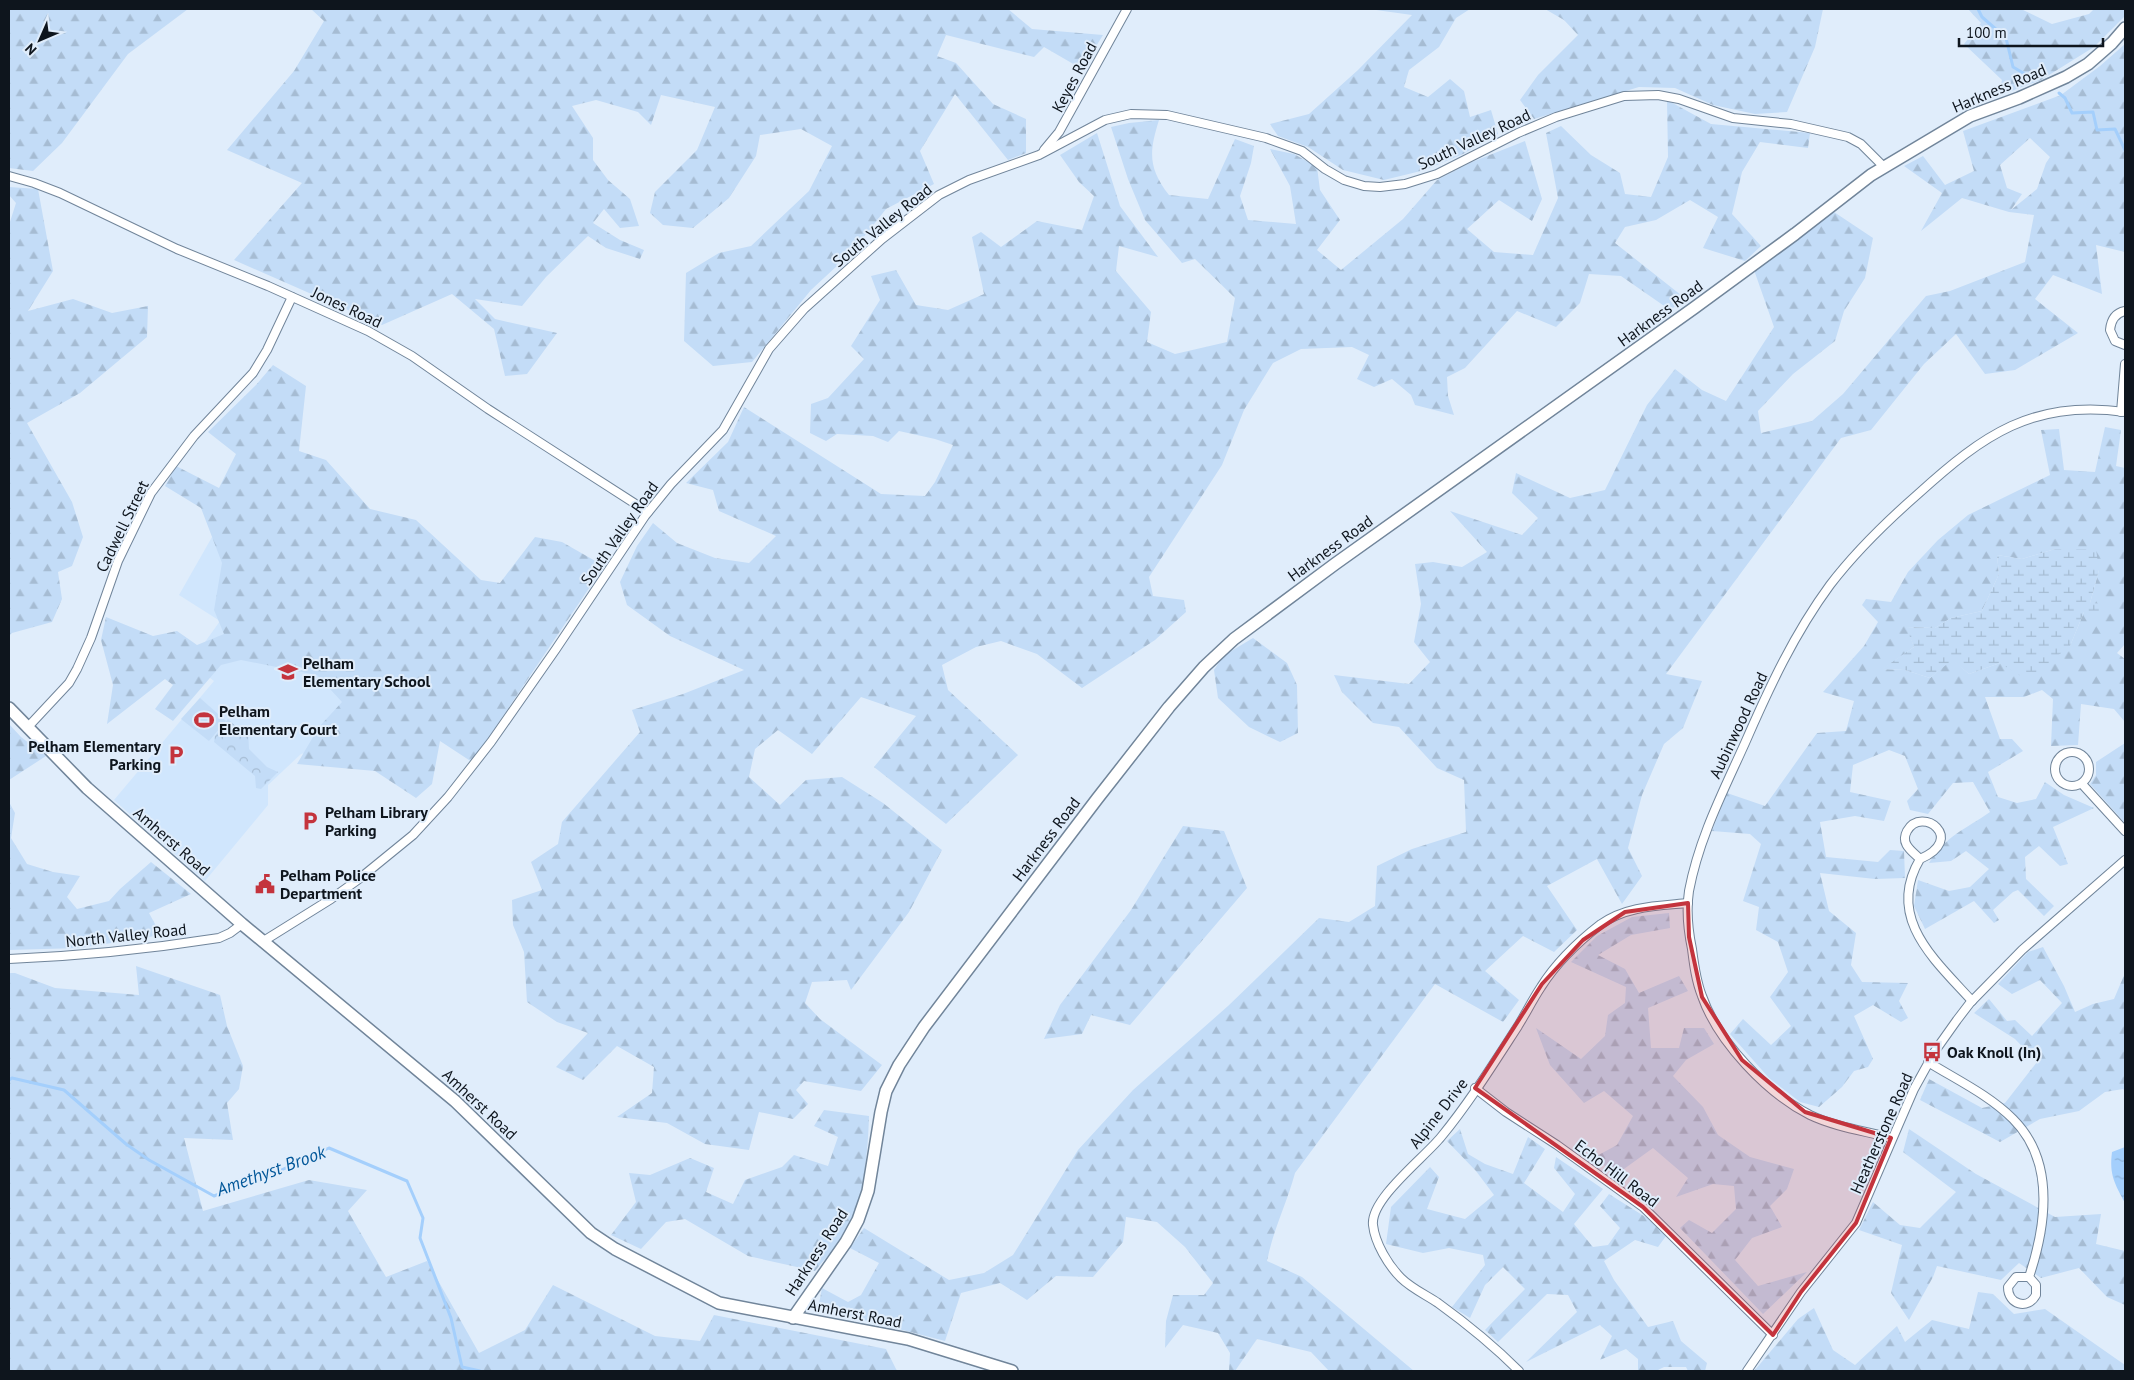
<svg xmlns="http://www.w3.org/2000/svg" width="2134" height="1380" font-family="'PT Sans',sans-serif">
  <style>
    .built { fill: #d0e6fd }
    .forest { fill: url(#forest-firs); fill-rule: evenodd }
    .wetland { fill: url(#wetland-marsh) }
    .park { fill: url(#park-crowns) }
    .pitch { fill: #c3dcf7 }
    .water { fill: url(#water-ripples) }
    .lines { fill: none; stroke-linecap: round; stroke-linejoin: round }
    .stream { stroke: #a4cffc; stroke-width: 3 }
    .street-casing { stroke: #71859a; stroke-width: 10 }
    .secondary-casing { stroke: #71859a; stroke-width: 14 }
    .street { stroke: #fff; stroke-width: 8 }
    .secondary { stroke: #fff; stroke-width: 11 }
    .marked { fill: #c4343d; fill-opacity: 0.2; stroke: #c4343d; stroke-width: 4; stroke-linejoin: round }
    .labels { text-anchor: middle; stroke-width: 4; stroke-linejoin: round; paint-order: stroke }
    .street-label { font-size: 16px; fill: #0e151d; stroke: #e0edfb }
    .poi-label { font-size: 16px; font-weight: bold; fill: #0e151d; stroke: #e0edfb; text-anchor: start }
    .water-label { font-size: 18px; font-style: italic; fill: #025799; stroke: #e0edfb }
  </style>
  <defs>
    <pattern id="forest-firs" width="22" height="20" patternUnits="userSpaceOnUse" patternTransform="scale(1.25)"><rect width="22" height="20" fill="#c3dcf7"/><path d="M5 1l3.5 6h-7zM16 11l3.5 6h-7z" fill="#a6bcd3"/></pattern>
    <pattern id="wetland-marsh" width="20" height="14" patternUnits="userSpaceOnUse" patternTransform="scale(1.25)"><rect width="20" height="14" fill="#c3dcf7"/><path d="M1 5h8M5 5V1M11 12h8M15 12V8" fill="none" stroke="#a6bcd3"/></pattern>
    <pattern id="park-crowns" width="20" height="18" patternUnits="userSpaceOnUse" patternTransform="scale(1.25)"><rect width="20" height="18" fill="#c3dcf7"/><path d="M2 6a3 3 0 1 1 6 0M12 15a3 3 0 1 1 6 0" fill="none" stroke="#a6bcd3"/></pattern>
    <pattern id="water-ripples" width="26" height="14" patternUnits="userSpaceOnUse" patternTransform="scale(1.25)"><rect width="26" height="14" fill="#a4cffc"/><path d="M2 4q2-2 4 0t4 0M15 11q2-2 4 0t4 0" fill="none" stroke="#8cb1d8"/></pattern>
  </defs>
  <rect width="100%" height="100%" fill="#e0edfb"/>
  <!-- built -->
  <path class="built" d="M257 458 340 534 355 741 301 754 268 785V805L205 881 114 800 214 681 190 663 220 621 179 595Z"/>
  <!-- forest -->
  <g class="forest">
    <path d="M9 9H188L128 54 62 143 33 171 9 168Z"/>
    <path d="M311 9H1008L1032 29 1103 35 1082 69 1044 47 1034 57 946 35 937 56 956 63 993 104 1026 119V153L1008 160 955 94 920 151 934 184 886 209 852 252 811 290 752 362 713 366 684 341 686 273 719 253 751 246 809 191 832 146 801 129 760 135 756 156 729 198 693 228 663 225 650 213 655 192 697 150 715 107 661 95 651 125 638 112 596 100 572 106 593 138V160L608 180 630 199 639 226 620 228 604 209 593 223 620 240 644 250 640 259 606 248 588 236 546 277 522 306 475 299 495 319 557 333 527 374 505 376 494 329 452 294 382 325 234 260 302 183 227 150 294 71 324 21Z"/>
    <path d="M1344 9H1470L1456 18 1439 47 1409 70 1404 87 1428 97 1450 79 1464 91 1470 117 1491 110 1498 134 1463 154 1425 170 1384 180 1343 170 1308 147 1278 136 1270 124 1309 114 1358 70 1412 15 1369 9Z"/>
    <path d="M1545 9H1823L1815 47 1787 112 1755 114 1713 105 1675 88 1639 87 1534 119 1520 100 1538 75 1578 35 1564 20Z"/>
    <path d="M1968 9H2021L2052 24 2089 14 2094 9H2125V16L2094 47 2041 80 1998 96 2002 80 1964 44 1981 23Z"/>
    <path d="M2125 44V252L2096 245 2102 294 2053 275 2035 299 2078 333 2015 370 1985 374 1956 334 1924 364 1871 430 1841 438 1666 674 1702 681 1683 728 1664 744 1642 795 1628 848 1642 876 1622 904 1597 859 1547 886 1577 930 1554 952 1523 936 1485 971 1519 1000 1503 1022 1435 984 1295 1173C1287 1203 1273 1230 1267 1261L1302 1277 1414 1371H1329L1311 1352 1257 1339 1235 1371H1229L1230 1353 1218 1333 1183 1325 1165 1348 1166 1321 1173 1295H1204L1213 1283 1185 1247 1157 1222 1126 1217 1123 1242 1093 1277 1056 1276 1027 1300 1000 1283 961 1293 945 1341 837 1313 819 1304 822 1288 848 1302 861 1295 879 1263 850 1248 864 1228 949 1280 984 1273 1013 1255 1078 1150 1133 1090 1228 1006 1319 918 1349 922 1375 906 1377 866 1412 849 1466 832 1464 780 1437 768 1399 727 1373 723 1342 692 1334 675 1409 684 1430 662 1414 642 1421 604 1415 564 1433 562 1462 567 1487 552 1450 511 1522 535 1538 518 1512 493 1516 473 1570 498 1605 490 1647 405 1675 369 1702 390 1726 401 1774 327 1754 270 1834 212 1873 238 1865 278 1844 311 1835 341 1793 374 1758 411 1761 433 1812 421 1843 394 1926 296 1950 291 2025 262 2034 215 2009 212 1962 198 1921 231 1942 193 1904 166 1923 156 1945 185 1974 171 1963 131 2061 95 2100 66ZM2030 138 2050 157 2046 163 2037 189 2011 210 2022 194 2007 188 2000 165Z"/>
    <path d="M1667 100 1711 124 1810 133 1808 148 1760 142 1742 172 1732 214 1761 246 1745 261 1703 248 1718 217 1690 200 1656 220 1625 227 1615 243 1686 299 1670 310 1621 276 1589 274 1580 303 1556 327 1517 311 1465 368 1447 377 1448 396 1454 415 1415 405 1411 395 1392 379 1374 387 1357 379 1369 355 1352 347 1301 349 1273 363 1244 410 1222 465 1149 577 1153 596 1184 600 1186 612 1155 640 1082 688 1037 654 1001 641 976 647 942 665 948 690 1018 755 946 824 874 767 916 716 861 697 812 754 778 730 755 749 749 777 780 805 806 780 842 777 883 803 942 850 909 912 851 990 847 980 812 982 805 1003 820 1019 882 1065 861 1091 804 1081 796 1090 808 1104 793 1119 759 1112 749 1150 705 1144 667 1123 617 1117 652 1093 654 1067 617 1046 583 1080 556 1067 588 1033 557 1022 527 1002 524 952 513 925 512 900 542 890 531 862 558 844 562 822 640 732 632 710 683 694 744 670 670 636 627 605 620 582 637 546 653 523 677 543 715 558 749 563 776 536 719 511 713 490 686 483 728 442 744 407 881 494 925 496 935 482 953 445 935 439 899 431 888 442 873 436 837 434 826 441 810 433 811 404 828 398 864 359 851 346 880 300 871 276 896 270 916 305 948 310 984 294 972 237 981 232 1001 247 1037 221 1082 230 1094 196 1079 182 1060 155 1097 133 1120 206 1158 257 1119 246 1116 271 1151 312 1147 342 1175 354 1227 342 1235 298 1195 259 1182 263 1145 220 1128 179 1111 127 1129 123 1159 120C1149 152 1148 168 1169 195L1208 199 1235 139 1254 146 1251 163 1240 196 1248 220 1296 224 1290 186 1270 149 1294 154 1317 167 1320 190 1340 220 1317 250 1341 270 1403 219 1437 180 1472 162 1525 141 1542 199 1532 221 1499 200 1467 229 1494 252 1533 255 1558 198 1546 133 1561 126 1591 155 1620 173 1625 194 1651 197 1668 157Z"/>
    <path d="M9 187 38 189 53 271 28 311 73 299 112 313 148 306 147 337 80 393 27 423 72 502 83 537 72 566 58 572 62 599 52 622 12 633 9 636V225L16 203 9 195Z"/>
    <path d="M273 365 306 386 299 451 326 460 370 509 416 520 481 580 500 583 535 537 562 542 604 566 472 762 440 741 432 784 416 798 375 771 297 764 319 727 342 702 317 675 241 660 221 665 173 721 155 709 173 685 165 679 107 724 113 685 101 640 106 617 153 636 177 631 197 645 224 634 214 610 222 563 201 508 165 486 176 466 219 488 236 454 208 432 256 385Z"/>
    <path d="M2105 427 2121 430 2116 466 2125 468V644L2117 653 2125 659V722L2114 709 2081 704 2078 745 2051 746 2053 699 2042 690 2024 697H1985L2000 739H2012L2023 751 1988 772 1998 797 2017 803 2036 799 2045 782 2064 795 2094 808 2053 827 2068 864 2060 866 2039 846 2025 857 2026 879 2054 906 2044 916 2018 890 2013 892 1993 910 1999 920 1994 923 1974 901 1925 929 1914 906 1918 880 1949 891 1970 887 1989 869 1966 851 1951 861 1929 863C1945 836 1966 829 1990 812L1973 782 1953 783 1928 814 1910 810 1907 801 1918 789 1905 756 1889 750 1853 765 1850 792 1891 801 1884 821 1855 816 1820 822 1826 857 1878 862 1890 850 1904 851 1905 878 1875 879 1820 873 1829 911 1856 933 1851 965 1862 982 1908 983 1899 1001 1908 1018 1901 1022 1873 1005 1854 1016 1873 1059 1868 1067 1854 1071 1842 1087 1819 1107 1800 1102 1769 1078 1730 1034 1743 1019 1771 1045 1791 1026 1770 997 1788 972 1778 942 1756 930 1759 907 1743 901 1761 844 1750 834 1712 831 1727 793 1765 806 1817 733 1846 731 1854 701 1823 692 1864 646 1878 622 1862 605 1866 599 1891 602 1908 572 1938 540 1968 515 2050 475 2041 430 2059 429 2064 470 2095 472ZM2055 549 2099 570 2090 603 2084 612 2070 646 2000 663 1969 674 1952 659 1930 678 1905 670 1883 669 1914 647 1907 627 1935 628 1951 618 1982 611 1999 574 1997 555 2022 559Z"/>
    <path d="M1253 638 1287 663 1297 685 1298 733 1280 742 1249 727 1218 698 1214 670 1223 656Z"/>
    <path d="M9 724 21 737 46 756 9 780Z"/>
    <path d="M2125 743V823L2090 784 2096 775V762Z"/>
    <path d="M9 802 15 813 11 838 27 864 53 872 80 876 67 897 77 909 109 901 120 889 151 862 191 894 149 913 161 935 80 948 9 950Z"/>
    <path d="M1183 826 1224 831 1247 888 1130 1025 1091 1015 1082 1034 1044 1039 1060 1005 1131 910Z"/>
    <path d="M1669 913 1670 928 1631 935 1598 955 1625 969 1639 993 1679 976 1688 991 1648 1008 1651 1048H1679L1684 1028H1704L1714 1044 1686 1060 1673 1076 1703 1107 1718 1135 1750 1157 1794 1169 1787 1189 1770 1206 1782 1227 1752 1238 1735 1260 1758 1286 1807 1272 1763 1314 1680 1228 1689 1220 1712 1233 1736 1209 1734 1186 1713 1184 1676 1197 1688 1178 1653 1148 1617 1174 1593 1158 1617 1145 1633 1116 1604 1091 1584 1103 1550 1065 1536 1028 1581 1059 1605 1036 1608 1015 1625 1003 1626 987 1571 962 1597 936 1632 917Z"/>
    <path d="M2043 947 2064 986 2075 1012 2093 1004 2114 999 2125 973V1091L2123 1089 2105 1092 2079 1111 2040 1119 2000 1142 1920 1100 1929 1079 1982 1108 2005 1103 2037 1062 2015 1039 1974 1013 1989 999 2007 1021 2015 1020 2032 1036 2062 1003 2040 980 2012 994 1998 984 2028 952Z"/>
    <path d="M136 966 220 995 227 1026 243 1066 239 1089 227 1103 233 1140 184 1138 203 1211 309 1180 367 1190 348 1211 386 1277 427 1261 479 1353 525 1330 553 1285 655 1336 700 1341 714 1315 886 1349 897 1371H9V973H15L55 988 139 995Z"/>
    <path d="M824 1110 869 1116C868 1151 864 1197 848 1229 841 1244 825 1258 815 1271L748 1256 685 1219 666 1222 641 1249 611 1235 636 1202 629 1173 650 1175 690 1158 714 1168 706 1192 733 1204 745 1180 782 1167 794 1155 828 1166 838 1137 814 1126Z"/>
    <path d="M1460 1129 1468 1154 1485 1164 1513 1174 1528 1137 1545 1149 1524 1183 1563 1212 1575 1194 1554 1168 1556 1157 1603 1189 1574 1224 1593 1247 1608 1245 1620 1228 1600 1206 1609 1194 1647 1218 1666 1236 1658 1247 1635 1240 1604 1261 1614 1280 1648 1327 1673 1321 1681 1341 1707 1363 1705 1371H1688L1686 1367H1664L1656 1371H1638V1359L1626 1349 1600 1360 1612 1336 1600 1325 1526 1362 1577 1312 1568 1295 1547 1294 1498 1342 1485 1330 1525 1289 1503 1267 1485 1285 1470 1318 1452 1307 1485 1265 1483 1255 1449 1248 1423 1253 1386 1244 1391 1207 1430 1167 1439 1177 1427 1209 1465 1219 1494 1195 1476 1171 1447 1141Z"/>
    <path d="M1909 1129 1976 1174 2055 1217 2101 1214 2096 1244 2125 1251V1305L2107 1297 2079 1268 2041 1278 2019 1263 2001 1280 1937 1266 1933 1277 1909 1320 1891 1293 1902 1245 1859 1230 1873 1202 1900 1225 1920 1228 1956 1192 1903 1152Z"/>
    <path d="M1978 1292 1993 1294 2014 1314 2045 1309 2125 1365V1371L1755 1370 1798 1319 1814 1308 1833 1350 1855 1365 1897 1326 1905 1342 1932 1320 1969 1329Z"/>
  </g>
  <!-- wetland -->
  <path class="wetland" d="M2055 549H2096L2099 570 2090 603 2109 604 2108 612H2084L2070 646 2027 680 2000 663 1969 674 1952 660 1930 678 1905 670 1882 669 1914 647 1906 627 1935 628 1951 618 1982 611 1999 574 1997 555 2022 559Z"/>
  <!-- park -->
  <path class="park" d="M228 719 244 734 248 730 249 749 267 767 278 772 261 789 256 788 255 776 214 742 215 736Z"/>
  <!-- pitch -->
  <path class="pitch" d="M200 698 226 721 209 741 181 719Z"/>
  <!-- water -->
  <path class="water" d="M2125 1147V1203C2115 1184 2109 1175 2112 1152Z"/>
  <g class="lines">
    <!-- stream -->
    <g class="stream">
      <path d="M1978 9 1982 17 2006 38 2013 67 2025 74 2041 75"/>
      <path d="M2059 93 2065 98 2072 113 2093 112 2097 130 2115 129 2125 150"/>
      <path d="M9 1080 12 1078 64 1090 126 1144 149 1160 214 1196 277 1172 329 1148 407 1181 423 1218 420 1238 451 1318 462 1367 480 1371"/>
    </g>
    <defs>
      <g id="street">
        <path d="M1044 150 1059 132 1127 9"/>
        <path d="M9 176 34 183 60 193 177 249 268 286 368 331 412 356 488 409 648 512"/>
        <path d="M2125 311C2115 313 2111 320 2110 330L2115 341 2125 345"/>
        <path d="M2121 412 2125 364"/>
        <path d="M27 728 69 683 77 669 91 638 118 561 151 493 194 436 253 373 267 350 292 297"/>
        <circle cx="2072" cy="769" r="17"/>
        <path d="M2082 784 2125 831"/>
        <path d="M1920 859C1967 839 1922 805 1907 831 1900 844 1912 851 1920 859 1885 918 1935 960 1972 1001"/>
        <path d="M262 942 331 899 359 879 413 835 448 797 491 742 556 649 645 516 671 484 723 430 769 349 804 309 882 239 939 195 969 180 1039 155 1105 120 1131 114 1167 115 1266 138 1302 151 1325 169 1344 180 1364 186 1380 187 1405 184 1437 174 1518 133 1556 117 1624 96 1658 95 1679 99 1733 118 1791 124 1848 137 1861 144 1884 167"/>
        <path d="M9 959C80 956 149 949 219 938L230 933 242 924"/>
        <path d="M1928 1062C1957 1080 1989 1095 2013 1119 2056 1162 2046 1226 2029 1277H2016L2008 1287C2008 1305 2028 1310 2036 1295V1285L2029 1277"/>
        <path d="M1475 1088 1506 1112 1557 1145 1643 1207 1773 1335"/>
        <path d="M1891 1138C1865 1131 1835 1127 1810 1115 1767 1093 1718 1042 1702 996 1696 981 1694 965 1692 949 1688 930 1686 911 1689 891 1699 838 1723 792 1745 743 1769 688 1794 634 1830 585 1856 551 1886 522 1918 494 1983 435 2033 399 2125 412"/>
        <path d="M1519 1371C1494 1346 1467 1324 1438 1303 1426 1295 1411 1288 1401 1278 1388 1265 1375 1243 1373 1225 1370 1199 1425 1157 1441 1137 1469 1103 1494 1063 1518 1026 1526 1013 1533 999 1541 987 1556 963 1579 941 1601 924 1627 906 1657 906 1688 903"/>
        <path d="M1747 1371 1801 1292 1856 1223 1914 1089 1935 1051 1957 1020 1970 1003 2022 950 2125 860"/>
      </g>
      <g id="secondary">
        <path d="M9 708 87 788 242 924 455 1101 591 1233 615 1249 719 1303 908 1339 1012 1371"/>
        <path d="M793 1318 846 1242 858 1220 868 1191 881 1112 886 1091 899 1065 924 1027 1097 799 1169 707 1204 667 1234 639 1335 564 1694 308 1795 234 1871 175 1970 116 2019 98 2066 77 2088 64 2112 43 2125 28"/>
      </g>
    </defs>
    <!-- street casing -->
    <use href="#street" class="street-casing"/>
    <!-- secondary casing -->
    <use href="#secondary" class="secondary-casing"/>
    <!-- street -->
    <use href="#street" class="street"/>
    <!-- secondary -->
    <use href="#secondary" class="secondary"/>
  </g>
  <!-- marked area -->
  <path class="marked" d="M1688 903 1689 937 1702 997 1742 1060 1805 1112 1891 1138 1856 1223 1801 1292 1773 1335 1643 1207 1475 1088 1542 984 1583 940 1625 912Z"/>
  <!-- icons -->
  <defs>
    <symbol id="school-bare" viewBox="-9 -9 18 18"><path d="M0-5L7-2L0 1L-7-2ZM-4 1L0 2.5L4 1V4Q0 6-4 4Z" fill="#c4343d" stroke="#e0edfb" stroke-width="2.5" paint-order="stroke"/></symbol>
    <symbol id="stadium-bare" viewBox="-9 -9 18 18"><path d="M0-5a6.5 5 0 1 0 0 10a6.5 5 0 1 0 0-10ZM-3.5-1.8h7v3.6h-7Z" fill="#c4343d" stroke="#e0edfb" stroke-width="2.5" paint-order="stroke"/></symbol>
    <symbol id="parking-bare" viewBox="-9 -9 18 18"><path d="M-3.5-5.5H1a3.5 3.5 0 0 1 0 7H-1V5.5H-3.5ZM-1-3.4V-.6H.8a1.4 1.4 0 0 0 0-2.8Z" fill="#c4343d" stroke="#e0edfb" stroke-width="2.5" paint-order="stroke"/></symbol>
    <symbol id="civic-bare" viewBox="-9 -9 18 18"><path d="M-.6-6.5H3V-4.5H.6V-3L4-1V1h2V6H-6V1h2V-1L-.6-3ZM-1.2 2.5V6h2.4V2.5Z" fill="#c4343d" stroke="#e0edfb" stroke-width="2.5" paint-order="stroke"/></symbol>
    <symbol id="bus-bare" viewBox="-9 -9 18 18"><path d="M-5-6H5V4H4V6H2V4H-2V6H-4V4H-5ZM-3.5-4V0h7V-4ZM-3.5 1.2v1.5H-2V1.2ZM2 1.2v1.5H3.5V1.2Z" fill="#c4343d" stroke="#e0edfb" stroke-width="2.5" paint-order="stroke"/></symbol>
  </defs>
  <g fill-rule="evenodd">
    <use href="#school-bare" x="274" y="658" width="28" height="28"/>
    <use href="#stadium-bare" x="190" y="706" width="28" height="28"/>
    <use href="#parking-bare" x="162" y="741" width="28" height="28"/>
    <use href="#parking-bare" x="296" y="807" width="28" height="28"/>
    <use href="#civic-bare" x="251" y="870" width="28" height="28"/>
    <use href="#bus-bare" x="1918" y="1038" width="28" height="28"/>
  </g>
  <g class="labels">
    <!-- street labels -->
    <g class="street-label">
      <text transform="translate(1074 77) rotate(-62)" y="6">Keyes Road</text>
      <text transform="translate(1999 88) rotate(-23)" y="6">Harkness Road</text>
      <text transform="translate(1474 139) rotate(-25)" y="6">South Valley Road</text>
      <text transform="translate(882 225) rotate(-39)" y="6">South Valley Road</text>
      <text transform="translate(347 307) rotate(25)" y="6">Jones Road</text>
      <text transform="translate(1660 313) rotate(-36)" y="6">Harkness Road</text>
      <text transform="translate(122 526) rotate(-64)" y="6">Cadwell Street</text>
      <text transform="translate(619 533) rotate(-55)" y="6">South Valley Road</text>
      <text transform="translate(1330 548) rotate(-36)" y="6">Harkness Road</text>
      <text transform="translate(1738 725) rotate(-65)" y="6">Aubinwood Road</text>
      <text transform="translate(1046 839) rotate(-53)" y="6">Harkness Road</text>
      <text transform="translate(172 841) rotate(41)" y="6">Amherst Road</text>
      <text transform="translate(126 935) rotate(-6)" y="6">North Valley Road</text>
      <text transform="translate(480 1104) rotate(43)" y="6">Amherst Road</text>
      <text transform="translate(1438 1113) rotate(-52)" y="6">Alpine Drive</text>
      <text transform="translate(1881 1133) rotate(-66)" y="6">Heatherstone Road</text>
      <text transform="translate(1617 1173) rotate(37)" y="6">Echo Hill Road</text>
      <text transform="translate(816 1252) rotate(-57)" y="6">Harkness Road</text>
      <text transform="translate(855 1313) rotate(11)" y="6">Amherst Road</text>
    </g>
    <!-- poi labels -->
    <g class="poi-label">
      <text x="303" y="669">Pelham<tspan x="303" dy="18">Elementary School</tspan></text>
      <text x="219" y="717">Pelham<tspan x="219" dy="18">Elementary Court</tspan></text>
      <text x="161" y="752" text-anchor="end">Pelham Elementary<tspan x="161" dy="18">Parking</tspan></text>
      <text x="325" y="818">Pelham Library<tspan x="325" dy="18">Parking</tspan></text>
      <text x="280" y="881">Pelham Police<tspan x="280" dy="18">Department</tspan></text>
      <text x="1947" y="1058">Oak Knoll (In)</text>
    </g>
    <!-- water labels -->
    <g class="water-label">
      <text transform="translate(271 1171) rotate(-20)" y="6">Amethyst Brook</text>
    </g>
  </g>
  <!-- border -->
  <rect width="2134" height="1380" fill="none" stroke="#0e151d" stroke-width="20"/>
  <!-- north arrow -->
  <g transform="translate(40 40) rotate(225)" stroke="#e0edfb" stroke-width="4" paint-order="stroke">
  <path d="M0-4L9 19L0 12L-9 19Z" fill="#0e151d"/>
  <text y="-8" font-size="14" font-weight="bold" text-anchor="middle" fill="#0e151d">N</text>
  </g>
  <!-- scale -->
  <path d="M1959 38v8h144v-8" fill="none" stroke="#0e151d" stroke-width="2.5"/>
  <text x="1966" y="38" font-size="15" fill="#0e151d" stroke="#e0edfb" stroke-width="4" paint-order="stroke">100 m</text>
</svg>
